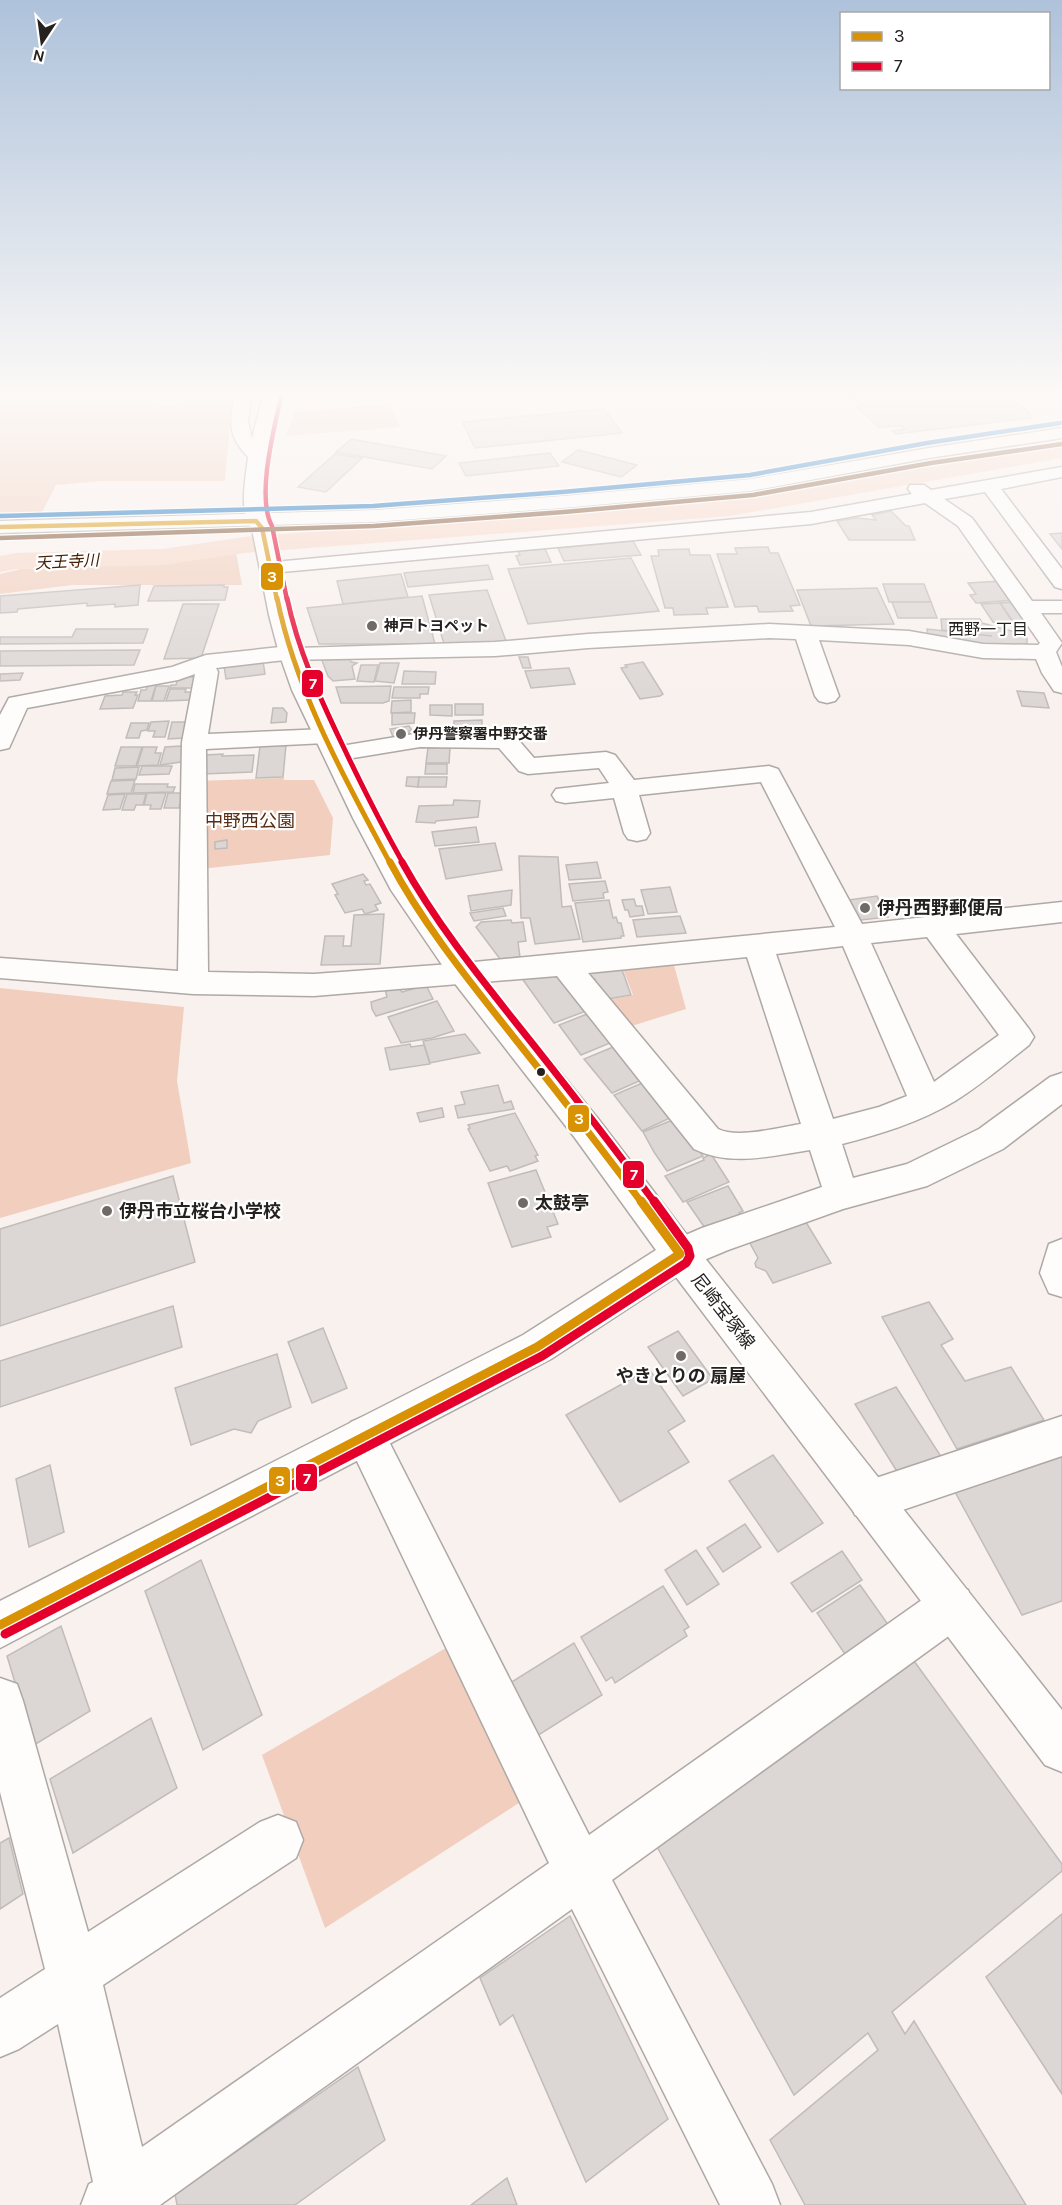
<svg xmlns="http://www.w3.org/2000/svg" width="1062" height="2205" font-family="Karla,'Noto Sans JP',sans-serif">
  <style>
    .green { fill: #f1cebd }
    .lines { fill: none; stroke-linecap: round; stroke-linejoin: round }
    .river { fill: #f7d7c8; fill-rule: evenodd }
    .building { fill: #dcd6d4; stroke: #c1bcba; stroke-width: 1.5 }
    .minor-casing { stroke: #afa9a6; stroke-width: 3 }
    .major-casing { stroke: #afa9a6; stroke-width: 3 }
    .minor { fill: #fefdfc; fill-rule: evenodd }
    .major { fill: #fefdfc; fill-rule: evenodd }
    .bus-1-far3-casing { stroke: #fff; stroke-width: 7 }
    .bus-1-far2-casing { stroke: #fff; stroke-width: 8 }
    .bus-1-far1-casing { stroke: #fff; stroke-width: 11 }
    .bus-1-casing { stroke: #fff; stroke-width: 14 }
    .bus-2-far3-casing { stroke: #fff; stroke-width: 7 }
    .bus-2-far2-casing { stroke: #fff; stroke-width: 8 }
    .bus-2-far1-casing { stroke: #fff; stroke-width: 11 }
    .bus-2-casing { stroke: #fff; stroke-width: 14 }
    .bus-3-casing { stroke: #fff; stroke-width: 7 }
    .bus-4-casing { stroke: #fff; stroke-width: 7 }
    .bus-1-far3 { stroke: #d89204; stroke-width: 4.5 }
    .bus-1-far2 { stroke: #d89204; stroke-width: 5 }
    .bus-1-far1 { stroke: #d89204; stroke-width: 7 }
    .bus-1 { stroke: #d89204; stroke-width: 9 }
    .bus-2-far3 { stroke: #e4002b; stroke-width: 4.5 }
    .bus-2-far2 { stroke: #e4002b; stroke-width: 5 }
    .bus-2-far1 { stroke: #e4002b; stroke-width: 7 }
    .bus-2 { stroke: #e4002b; stroke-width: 9 }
    .bus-3 { stroke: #7a4b2a; stroke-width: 4.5 }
    .bus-4 { stroke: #0065bd; stroke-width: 4.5 }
    .poi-dot { fill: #6f6a67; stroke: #fff; stroke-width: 2 }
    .bus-dot { fill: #25211e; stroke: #fff; stroke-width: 2 }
    .labels { text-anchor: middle; stroke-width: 4.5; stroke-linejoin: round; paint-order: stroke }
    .far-poi-label { font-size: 15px; font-weight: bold; fill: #25211e; stroke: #fff; text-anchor: start }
    .far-water-label { font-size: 16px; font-style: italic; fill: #492005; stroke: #fff }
    .far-neighbourhood-label { font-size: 16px; fill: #25211e; stroke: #fff }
    .park-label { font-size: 18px; fill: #592e14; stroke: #fff }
    .poi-label { font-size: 18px; font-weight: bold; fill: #25211e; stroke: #fff; text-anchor: start }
    .street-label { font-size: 18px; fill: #25211e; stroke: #fff }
    .line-badge { stroke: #fff; stroke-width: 2 }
    .badge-label { font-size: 16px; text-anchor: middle; font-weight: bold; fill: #fff }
  </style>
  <rect width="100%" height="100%" fill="#f9f1ee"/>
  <!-- green -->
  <g class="green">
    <path d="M0 395H123L139 396 137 401 179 407 183 403H232L225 481H101L56 485 39 518H0Z"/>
    <path d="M389 404 400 427 286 436 295 412Z"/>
    <path d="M236 552 242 585H72L0 594V574L21 569 149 563Z"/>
    <path d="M284 778V780H314L333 818 330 855 200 869 197 781Z"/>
    <path d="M672 958 686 1009 622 1029 601 1001 633 995 621 964Z"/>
    <path d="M0 988 184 1007 177 1081 191 1163 0 1218Z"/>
    <path d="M451 1645 525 1799 325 1928 262 1755Z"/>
  </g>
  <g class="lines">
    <!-- river -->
    <path class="river" d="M1062 444V458L730 516 244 553 163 565 16 569 0 572V556L16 553 163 549 244 537 730 500Z"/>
  </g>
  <!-- building -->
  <g class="building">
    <path d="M853 395H1007L1029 412 1031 418 896 434 892 431 905 429 902 426 879 427 856 406 864 404 857 399 850 400 845 396Z"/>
    <path d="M604 409 622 433 475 448 462 422Z"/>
    <path d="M351 439 446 456 432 469 336 452Z"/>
    <path d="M578 450 637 465 621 477 562 462Z"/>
    <path d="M550 453 559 466 466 476 459 463Z"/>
    <path d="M335 454 362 458 326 492 298 487Z"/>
    <path d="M891 511 906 526H909L915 540H849L837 521 857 518 876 520 872 515Z"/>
    <path d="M1062 533V549L1050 534Z"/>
    <path d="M633 541 641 555 564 561 558 548Z"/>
    <path d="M768 547 770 553H778L800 605 790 606 793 611 759 612 757 606 735 607 717 554H737L735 548Z"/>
    <path d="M545 549 551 562 520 565 516 556 520 555 518 551Z"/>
    <path d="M689 549 690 555H710L728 607 706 608 708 614 674 615 673 608H665L651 556H659L658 550Z"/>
    <path d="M631 558 659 611 528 624 508 569Z"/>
    <path d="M488 565 493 579 408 587 404 573Z"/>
    <path d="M401 574 408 597 343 604 337 581Z"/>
    <path d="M1002 581 1015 600 976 603 970 595 976 594 968 583Z"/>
    <path d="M883 584H924L931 602H889Z"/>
    <path d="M140 585 138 605 115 607V604L87 606V603L18 609 17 612 0 613V596Z"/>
    <path d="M224 585V587H228L225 600 148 601 154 586Z"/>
    <path d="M877 588 894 624 811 626 797 590Z"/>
    <path d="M487 590 506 641 445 647 429 595Z"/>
    <path d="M422 596 435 644H319L307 608Z"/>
    <path d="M892 602H931L937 618H898Z"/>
    <path d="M1016 602 1032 626 1015 625 1000 603Z"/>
    <path d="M1000 603 1015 625 993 622 981 604Z"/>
    <path d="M183 604H219L201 658 164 659Z"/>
    <path d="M941 619H980L982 623 1023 634 1027 638V643L1021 647 975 646 944 637 928 635 927 629 992 636 942 630Z"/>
    <path d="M76 629H148L143 643 0 644V637H72Z"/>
    <path d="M140 650 134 665 0 666V651Z"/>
    <path d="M349 656 351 662 357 663 352 666 355 679 333 681 328 676 321 658Z"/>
    <path d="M519 657H528L531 668H523Z"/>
    <path d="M263 661 265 674 226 679 224 666Z"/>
    <path d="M643 662 663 694 660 696 640 699 621 668 627 667 625 665Z"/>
    <path d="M380 663H399L394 683 375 681Z"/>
    <path d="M361 665H378L374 682 357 681Z"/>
    <path d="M569 668 575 684 531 688 525 671Z"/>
    <path d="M404 671 436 672 435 684H402Z"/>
    <path d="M23 673 20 680 0 681V674Z"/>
    <path d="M178 677H197L194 688H170L171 685H176Z"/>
    <path d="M148 685H156L151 701H138L141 690H146Z"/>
    <path d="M156 686H169L164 701H152Z"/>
    <path d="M391 686 389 701 383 703H341L336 687Z"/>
    <path d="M394 687H429L428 694H420V698H392Z"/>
    <path d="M170 689H186L185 692H193L191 700 166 701Z"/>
    <path d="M1017 691 1044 693 1049 708 1022 706Z"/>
    <path d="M123 692H137L135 695H138L133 708 100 709 105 696 122 695Z"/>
    <path d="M411 700V712L391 713 392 701Z"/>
    <rect x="455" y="704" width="28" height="11"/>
    <path d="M430 705H452V716L430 715Z"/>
    <path d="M273 708H283L287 713 286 722 271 723Z"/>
    <path d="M392 713H415L414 723 392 725Z"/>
    <path d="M482 720V733H456V729H454V721Z"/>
    <path d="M169 721 165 737H153L155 731H148L151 722Z"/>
    <path d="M172 722H189L185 738 168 739Z"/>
    <path d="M131 723H149L147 730 141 731 139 738H126Z"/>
    <path d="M409 726 412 730 409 731 410 737H393L390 729Z"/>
    <path d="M286 745 283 777 256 778 260 746Z"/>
    <path d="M181 746 184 748 181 762 160 765 165 747Z"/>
    <path d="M121 747H142L136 766H115Z"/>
    <path d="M143 747H157L155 753H161L158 765 137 766Z"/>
    <path d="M428 748H450L449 763H426Z"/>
    <path d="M223 754 222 756 254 755 252 772 203 774 204 755Z"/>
    <path d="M426 764H447V774H425Z"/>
    <path d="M142 766H172L169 774 139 775Z"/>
    <path d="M139 767 136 779 112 780 115 768Z"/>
    <path d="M407 777H419L418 787 406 786Z"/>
    <path d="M419 777H447L446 787H418Z"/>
    <path d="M135 780 131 793 107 794 111 781Z"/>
    <path d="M135 784H168L167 787H175L173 792 133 793Z"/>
    <path d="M147 793H166L161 809H150L151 805H144Z"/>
    <path d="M168 793H183L179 808H164Z"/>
    <path d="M125 794 120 809 103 810 108 795Z"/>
    <path d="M127 794H146L143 805H136L134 810H122Z"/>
    <path d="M454 800 480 801 478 817 436 821 435 823 416 822 419 806 453 805Z"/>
    <path d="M476 827 479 842 435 846 432 832Z"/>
    <path d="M227 840V848L215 849V842Z"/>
    <path d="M495 843 502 870 446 879 439 849Z"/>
    <path d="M519 856 558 857 562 907 571 906 580 939 535 944 530 918H521Z"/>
    <path d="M597 862 601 878 569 880 566 865Z"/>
    <path d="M363 874 368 880 364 881 366 885 370 884 381 903 375 905 378 910 365 914 362 909 345 913 335 895 338 894 332 884Z"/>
    <path d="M605 881 608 892 603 893 604 898 573 901 569 884Z"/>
    <path d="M670 887 677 912 648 914 641 890Z"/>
    <path d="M512 890 511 905 471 911 468 896Z"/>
    <path d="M877 896 888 917 852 921 841 901Z"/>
    <path d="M634 899 636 906H642L644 915 630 917 628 910H625L622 900Z"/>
    <path d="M609 900 613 918 616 917 618 923H621L624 936H621V938L583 942 575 903Z"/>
    <path d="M503 908 506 916 474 921 470 913Z"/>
    <path d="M384 914 380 964 321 965 325 936H344L343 946H351L354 915Z"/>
    <path d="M680 916 686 933 637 937 633 920Z"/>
    <path d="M511 920 512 923 523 922 526 941 518 942 520 957 500 959 476 927 481 922Z"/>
    <path d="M620 964 631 995 602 1000 595 979 587 980 583 970Z"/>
    <path d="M557 972 589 1010 554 1023 521 977Z"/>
    <path d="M426 985 433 999 376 1016 372 1009 371 1002 387 997 385 989 399 987 402 992Z"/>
    <path d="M437 1001 454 1031 432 1038 401 1043 388 1017Z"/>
    <path d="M587 1014 610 1043 581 1055 559 1025Z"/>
    <path d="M465 1034 480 1053 430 1063 423 1041Z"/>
    <path d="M410 1044 411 1047 424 1045 430 1064 390 1070 385 1048Z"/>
    <path d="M618 1045 646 1078 612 1093 584 1059Z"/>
    <path d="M647 1081 670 1118 642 1131 614 1095Z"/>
    <path d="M498 1085 504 1103 511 1101 514 1109 458 1118 455 1106 465 1104 461 1092Z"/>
    <path d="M442 1108 444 1117 420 1122 417 1113Z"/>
    <path d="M515 1113 538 1155 535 1156 538 1161 510 1171 507 1166 490 1171 468 1129 470 1128 468 1125Z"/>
    <path d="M675 1119 703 1156 667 1171 654 1152 643 1132Z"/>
    <path d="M711 1154 729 1182 683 1202 665 1176 704 1160 703 1158Z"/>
    <path d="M536 1170 558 1224 547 1227 551 1237 512 1247 488 1183Z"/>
    <path d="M173 1176 195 1262 0 1326V1229Z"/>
    <path d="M728 1186 743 1211 739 1213 740 1216 705 1228 687 1202Z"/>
    <path d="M804 1219 831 1263 773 1283 766 1271 756 1267 755 1263 758 1258 747 1238Z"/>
    <path d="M929 1302 953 1339 941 1345 965 1381 1011 1367 1044 1420 957 1449 882 1317Z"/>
    <path d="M173 1306 182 1347 0 1407V1361Z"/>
    <path d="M323 1328 347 1388 312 1403 288 1342Z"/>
    <path d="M678 1331 713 1379 683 1396 648 1347Z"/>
    <path d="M277 1354 291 1407 258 1421 251 1433 234 1429 191 1445 175 1388Z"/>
    <path d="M649 1369 685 1421 668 1431 689 1462 620 1502 566 1415Z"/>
    <path d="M896 1387 942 1458 898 1473 855 1404Z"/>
    <path d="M773 1455 823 1523 778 1552 729 1481Z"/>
    <path d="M1062 1457V1601L1022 1615 955 1492Z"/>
    <path d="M50 1465 64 1532 29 1547 16 1479Z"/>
    <path d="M745 1524 761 1547 723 1572 707 1548Z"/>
    <path d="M696 1550 719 1584 687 1605 665 1570Z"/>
    <path d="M842 1551 862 1580 812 1612 791 1583Z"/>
    <path d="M201 1560 262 1715 203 1750 145 1591Z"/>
    <path d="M860 1585 892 1630 849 1660 817 1613Z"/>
    <path d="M663 1586 689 1627 684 1630 687 1636 615 1683 612 1677 606 1681 581 1637Z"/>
    <path d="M61 1626 90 1711 34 1745 7 1656Z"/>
    <path d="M574 1643 602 1695 537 1736 510 1683Z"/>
    <path d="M914 1661 1062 1864V1871L892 2012 905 2034 914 2021 1026 2205H805L770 2140 878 2050 868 2033 794 2095 656 1845Z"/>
    <path d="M151 1718 177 1788 73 1853 50 1779Z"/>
    <path d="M9 1838 23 1894 0 1909V1843Z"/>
    <path d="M1062 1914V2094L986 1977Z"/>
    <path d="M570 1916 668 2119 586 2182 513 2015 500 2025 480 1978Z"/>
    <path d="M358 2067 385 2140 295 2205H177L175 2194Z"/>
    <path d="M507 2178 517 2205H471Z"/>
  </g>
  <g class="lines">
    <defs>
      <g id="minor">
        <path d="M1062 428V438L929 458 751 491 563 508 374 522 0 533V521L374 510 563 496 751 479 929 448Z"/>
        <path d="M1062 467V477L1001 489 1062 569V589L1055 587 985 492 944 499 972 518 1032 601H1062V613H1041L1062 643 1056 652 1062 667V693L1054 691 1042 673 1036 659 983 658 909 645 819 640 839 696 835 701 827 703 819 701 815 696 796 639 769 638 588 648 495 656 285 660 216 668 218 672 208 734 326 729 335 731 338 736 335 741 326 743 206 749 208 972 314 974 464 963 835 927 761 782 639 795 650 833 646 839 637 841 628 839 624 833 614 798 565 803 556 801 552 795 556 789 609 783 599 768 528 774 519 771 499 748 420 747 335 761 326 759 323 754 326 749 335 747 420 733 506 734 515 736 534 758 606 752 615 755 634 780 769 766 778 769 862 924 1062 902V922L956 934 1029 1029 1034 1037 1029 1045C1005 1064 981 1085 955 1101 920 1122 881 1134 842 1144L853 1178 907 1164 979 1129 1050 1077 1062 1073V1104L1003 1149 927 1186 843 1209 728 1250 680 1270 667 1265 662 1254 667 1243 702 1228 822 1187 810 1150C770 1156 731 1167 694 1149L557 976 314 996 193 994 0 978V958L178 971 182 742 195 674 178 680 27 708 9 748 0 750V715L9 698 172 667 206 655 290 646 297 648 495 642 588 634 769 624 909 631 983 644 1038 645 1040 643 958 526 925 503 811 524 271 573 264 571 261 567 264 563 811 512 912 494 908 489 910 485H924L931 490ZM927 937 999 1035 934 1082 871 943ZM843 946 907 1096 879 1107 833 1119 776 954ZM747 957 801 1124C780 1127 738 1139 718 1129L588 973Z"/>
        <path d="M1062 1239V1297L1049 1293 1040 1273 1049 1244Z"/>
        <path d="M365 1416 379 1422 589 1835 936 1590 952 1584 968 1590 974 1606 968 1622 612 1880 772 2184 780 2205H720L572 1909 160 2205H81L89 2184 93 2182 58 2024 19 2049 0 2057V1998L45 1969 0 1792V1678L17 1684 23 1701 88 1932 260 1822 278 1815 296 1822 303 1840 296 1858 103 1985 142 2147 549 1863 345 1436 351 1422Z"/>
        <path d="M1062 1416V1456L870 1521 855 1515 849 1500 855 1485Z"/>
      </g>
      <path id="major" d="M235 395H251L248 421 252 439 263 395H279C272 428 252 499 272 528L291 615 301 653 316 690 379 818 417 886 475 967 599 1120 693 1243 1062 1710V1772L1045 1765 676 1277 551 1359 0 1648V1601L523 1335 656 1250 575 1138 453 981 391 890 353 818 292 690 279 653 269 615 252 529C238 511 246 478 248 457 227 435 230 423 235 395Z"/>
    </defs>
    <!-- minor casing -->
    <use href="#minor" class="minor-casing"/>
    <!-- major casing -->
    <use href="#major" class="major-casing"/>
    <!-- minor -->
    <use href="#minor" class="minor"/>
    <!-- major -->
    <use href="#major" class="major"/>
    <defs>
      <path id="bus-1-far3" d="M0 527 256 521 262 528 277 600"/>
      <path id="bus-1-far2" d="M277 598C296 692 345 779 390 863"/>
      <path id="bus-1-far1" d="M390 862C424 926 471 983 516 1040 559 1094 601 1148 642 1203"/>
      <path id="bus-1" d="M0 1625 537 1347 680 1254 641 1201"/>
      <path id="bus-2-far3" d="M281 397C274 429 256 497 272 526L287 600"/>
      <path id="bus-2-far2" d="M287 598C298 650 319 696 342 744 361 784 381 824 403 863"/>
      <path id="bus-2-far1" d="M402 862C438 927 486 985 532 1043 574 1096 615 1149 655 1203"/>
      <path id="bus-2" d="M5 1634 542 1356 686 1263 690 1256 688 1248 654 1201"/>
      <path id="bus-3" d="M0 538 374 526 564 512 753 495 931 463 1062 444"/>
      <path id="bus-4" d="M0 516 373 506 562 492 750 475 927 443 1060 423"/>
    </defs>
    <!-- bus-1-far3 casing -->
    <use href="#bus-1-far3" class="bus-1-far3-casing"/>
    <!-- bus-1-far2 casing -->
    <use href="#bus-1-far2" class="bus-1-far2-casing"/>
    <!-- bus-1-far1 casing -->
    <use href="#bus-1-far1" class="bus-1-far1-casing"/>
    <!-- bus-1 casing -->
    <use href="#bus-1" class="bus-1-casing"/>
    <!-- bus-2-far3 casing -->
    <use href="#bus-2-far3" class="bus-2-far3-casing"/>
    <!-- bus-2-far2 casing -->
    <use href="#bus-2-far2" class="bus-2-far2-casing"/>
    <!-- bus-2-far1 casing -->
    <use href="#bus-2-far1" class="bus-2-far1-casing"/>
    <!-- bus-2 casing -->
    <use href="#bus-2" class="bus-2-casing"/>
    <!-- bus-3 casing -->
    <use href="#bus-3" class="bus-3-casing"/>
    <!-- bus-4 casing -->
    <use href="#bus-4" class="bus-4-casing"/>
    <!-- bus-1-far3 -->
    <use href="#bus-1-far3" class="bus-1-far3"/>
    <!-- bus-1-far2 -->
    <use href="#bus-1-far2" class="bus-1-far2"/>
    <!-- bus-1-far1 -->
    <use href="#bus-1-far1" class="bus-1-far1"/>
    <!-- bus-1 -->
    <use href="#bus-1" class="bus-1"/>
    <!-- bus-2-far3 -->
    <use href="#bus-2-far3" class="bus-2-far3"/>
    <!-- bus-2-far2 -->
    <use href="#bus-2-far2" class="bus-2-far2"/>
    <!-- bus-2-far1 -->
    <use href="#bus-2-far1" class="bus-2-far1"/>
    <!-- bus-2 -->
    <use href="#bus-2" class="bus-2"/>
    <!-- bus-3 -->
    <use href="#bus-3" class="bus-3"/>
    <!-- bus-4 -->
    <use href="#bus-4" class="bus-4"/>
  </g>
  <!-- sky -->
  <linearGradient id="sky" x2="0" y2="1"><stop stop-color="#aec2db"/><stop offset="0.56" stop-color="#fcf9f7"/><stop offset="1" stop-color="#fcf9f7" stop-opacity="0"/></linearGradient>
  <rect width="1062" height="703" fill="url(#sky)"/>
  <!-- markers -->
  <g class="poi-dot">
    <circle cx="372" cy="626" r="6"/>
    <circle cx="401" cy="734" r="6"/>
    <circle cx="865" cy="908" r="6"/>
    <circle cx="523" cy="1203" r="6"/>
    <circle cx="107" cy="1211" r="6"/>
    <circle cx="681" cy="1356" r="6"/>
  </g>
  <circle class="bus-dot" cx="541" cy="1072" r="5"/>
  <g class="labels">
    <!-- far-poi labels -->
    <g class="far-poi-label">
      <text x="384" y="631">神戸トヨペット</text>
      <text x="413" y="739">伊丹警察署中野交番</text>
    </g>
    <!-- far-water labels -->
    <g class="far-water-label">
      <text transform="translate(67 561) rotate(-3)" y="6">天王寺川</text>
    </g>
    <!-- far-neighbourhood labels -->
    <g class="far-neighbourhood-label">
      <text x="988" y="635">西野一丁目</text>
    </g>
    <!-- park labels -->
    <g class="park-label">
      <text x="250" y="827">中野西公園</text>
    </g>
    <!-- poi labels -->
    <g class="poi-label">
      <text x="877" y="914">伊丹西野郵便局</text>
      <text x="535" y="1209">太鼓亭</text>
      <text x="119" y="1217">伊丹市立桜台小学校</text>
      <text x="681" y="1382" text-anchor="middle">やきとりの 扇屋</text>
    </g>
    <!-- street labels -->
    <g class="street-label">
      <text transform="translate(723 1311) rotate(52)" y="6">尼崎宝塚線</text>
    </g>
  </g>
  <g class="line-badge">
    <rect x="260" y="562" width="24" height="29" rx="6" fill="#d89204"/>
    <rect x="301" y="669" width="23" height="29" rx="6" fill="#e4002b"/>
    <rect x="567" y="1104" width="23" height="29" rx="6" fill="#d89204"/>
    <rect x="622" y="1160" width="23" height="29" rx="6" fill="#e4002b"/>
    <rect x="295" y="1463" width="23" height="29" rx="6" fill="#e4002b"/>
    <rect x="268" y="1466" width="23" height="29" rx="6" fill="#d89204"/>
  </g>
  <g class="badge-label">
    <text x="272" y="582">3</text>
    <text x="313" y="689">7</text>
    <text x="579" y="1124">3</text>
    <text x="634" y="1180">7</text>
    <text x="307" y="1484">7</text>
    <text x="280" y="1486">3</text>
  </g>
  <!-- legend -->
  <rect x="840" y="12" width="210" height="78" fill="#ffffff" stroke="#a8a6a5" stroke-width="1.5"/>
  <rect x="852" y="32" width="30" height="9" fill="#d89204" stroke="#a8a6a5" stroke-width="1.5"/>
  <text x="894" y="42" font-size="18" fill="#25211e">3</text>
  <rect x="852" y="62" width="30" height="9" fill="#e4002b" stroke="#a8a6a5" stroke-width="1.5"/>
  <text x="894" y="72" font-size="18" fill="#25211e">7</text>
  <!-- north arrow -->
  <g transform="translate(42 42) rotate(193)" stroke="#ffffff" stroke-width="4.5" paint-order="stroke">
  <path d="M0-4.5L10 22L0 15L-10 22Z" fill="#25211e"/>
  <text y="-9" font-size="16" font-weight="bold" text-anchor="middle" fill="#25211e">N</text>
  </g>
</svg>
